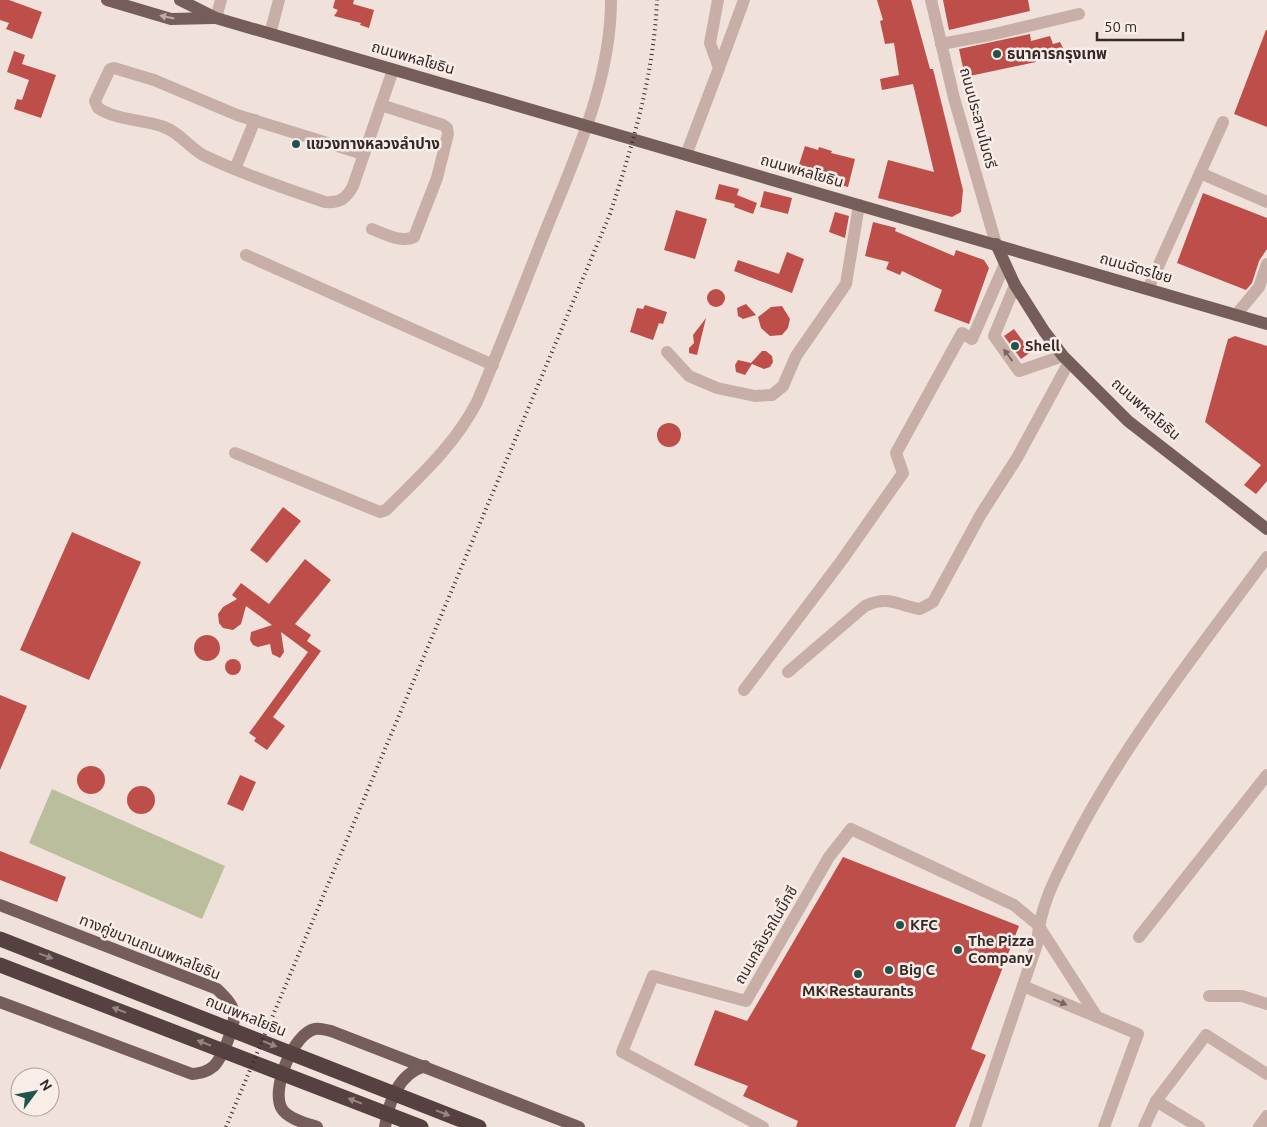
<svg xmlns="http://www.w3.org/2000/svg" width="1267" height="1127" font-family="Ubuntu,'Noto Sans Thai',sans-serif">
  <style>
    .green { fill: #babe9c }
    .building { fill: #be4e4a }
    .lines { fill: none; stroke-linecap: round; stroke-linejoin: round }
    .minor { stroke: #c7afa8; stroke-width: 12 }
    .major { stroke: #755d59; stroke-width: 12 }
    .highway { stroke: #55413f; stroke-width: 15 }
    .rail { stroke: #342927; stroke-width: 4; stroke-dasharray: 1 4; stroke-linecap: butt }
    .oneway { fill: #bdaca7 }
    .oneway2 { fill: #766561 }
    .oneway3 { fill: #968682 }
    .poi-dot { fill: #20534c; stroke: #f8ede7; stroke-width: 2 }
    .labels { text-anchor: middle; stroke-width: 5; stroke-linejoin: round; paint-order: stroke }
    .poi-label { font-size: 15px; font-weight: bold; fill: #342927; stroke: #f8ede7; text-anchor: start }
    .street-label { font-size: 15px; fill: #342927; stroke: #f8ede7 }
  </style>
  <rect width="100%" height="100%" fill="#f0e2db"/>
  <!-- green -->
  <path class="green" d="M52 789 225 866 202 919 29 843Z"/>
  <!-- building -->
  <g class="building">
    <path d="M0 0H9L42 12 32 39 6 29 9 23 0 20Z"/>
    <path d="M335 0H354L353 4 374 10 369 28 360 25 361 23 334 16 338 10 333 8Z"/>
    <path d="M877 0H911L930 69H933L963 190 961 212 952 217 878 198 888 160 934 172 913 84 882 90 880 79 899 75 894 43 885 44 880 21 883 20Z"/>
    <path d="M943 0H1028L1030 11 949 30Z"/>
    <path d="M1266 30H1267V127L1234 114Z"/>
    <path d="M1030 34 1031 41 1050 36 1053 44 1060 42 1065 52 1052 57 1051 54 1035 58 1036 62 965 77 959 49Z"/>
    <path d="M14 51 25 55 22 64 56 75 41 118 14 109 17 99 22 100 29 80 7 72Z"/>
    <path d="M805 146 818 150 819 147 832 151 831 153 855 159 848 187 809 176 808 178 796 174Z"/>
    <path d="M719 184 739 189 737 195 757 203 753 214 734 207 735 204 715 199Z"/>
    <path d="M764 191 792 198 788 214 760 207Z"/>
    <path d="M1203 193 1267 218V249L1259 261 1252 283 1246 290 1177 263Z"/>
    <path d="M676 210 707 219 695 259 664 250Z"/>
    <path d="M835 212 849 216 845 238 829 232Z"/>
    <path d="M873 222 896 228 895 231 954 256 956 250 984 260 989 268 969 324 934 311 942 290 902 271 900 275 886 269 889 262 865 256Z"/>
    <path d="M787 252 804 259 792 293 734 271 738 260 779 274Z"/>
    <circle cx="716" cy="298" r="9"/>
    <path d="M746 304 756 315 743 319 738 316 737 308Z"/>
    <path d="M645 305 667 312 663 324 659 323 653 340 630 332 637 308 643 309Z"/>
    <path d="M782 306 790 319 788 328 782 335 770 336 761 328 758 317 771 307Z"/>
    <path d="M706 318 697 355 689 353V348L694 343 693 335Z"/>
    <path d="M1014 329 1031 352 1021 359 1004 336Z"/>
    <path d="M1235 336 1267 346V481L1256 494 1244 485 1261 465 1205 422 1228 339Z"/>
    <path d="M762 351H766L772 356 773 362 770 367 764 369 752 364 745 375 736 372 735 365 738 360 751 363Z"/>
    <circle cx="669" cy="435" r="12"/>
    <path d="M283 507 301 521 267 563 250 550Z"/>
    <path d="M72 532 141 562 89 680 20 650Z"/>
    <path d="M305 559 331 580 295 624 311 635 307 641 321 651 273 717 285 726 267 750 254 741 256 738 249 733 308 652 281 632 284 652 280 658 272 654 270 644 258 647 253 645 250 640 251 632 272 625 246 606 241 624 233 630 223 628 219 623 218 614 223 607 237 599 232 595 241 583 269 604Z"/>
    <circle cx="207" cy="648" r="13"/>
    <circle cx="233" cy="667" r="8"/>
    <path d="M0 695 27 706 0 770Z"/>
    <circle cx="91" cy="780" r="14"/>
    <path d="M240 775 256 782 243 811 227 804Z"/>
    <circle cx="141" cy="800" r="14"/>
    <path d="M0 851 66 877 57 902 0 880Z"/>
    <path d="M843 857 1019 926 971 1049 986 1055 955 1127H796L798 1121 743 1096 748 1086 694 1065 715 1010 747 1021Z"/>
  </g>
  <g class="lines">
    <!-- minor -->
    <g class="minor">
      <path d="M931 0 954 98 996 244"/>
      <path d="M216 18 221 0"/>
      <path d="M270 34 279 0"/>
      <path d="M941 44 990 35 1079 14"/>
      <path d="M719 68 744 0"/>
      <path d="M363 154 237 115 154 80 114 68 110 69 95 101 98 108C118 121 142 119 164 127 181 133 191 150 207 157 245 175 286 189 325 202 340 203 346 199 353 186L393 70"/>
      <path d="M686 155 719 68 710 43 718 0"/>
      <path d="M235 169 255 120"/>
      <path d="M1200 173 1267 202"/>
      <path d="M372 229C385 234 401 243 414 237L437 178 448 134 447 128 443 125 381 105"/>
      <path d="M246 255 493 365"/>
      <path d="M1015 285 994 336 1019 371 1063 356"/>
      <path d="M1148 289 1223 122"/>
      <path d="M1236 315 1259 287 1267 264"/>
      <path d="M667 352 689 376 717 388 755 396 772 395 783 386 796 356 846 284 859 205"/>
      <path d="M235 453 380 512 386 510C420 476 454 446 477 402 502 343 525 282 549 222 578 151 611 78 611 0"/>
      <path d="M788 672 865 606C889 595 897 605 920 609L933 602 981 514 1017 458 1069 362"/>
      <path d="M744 690 842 560 903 473 896 453 962 333 972 339 1005 264"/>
      <path d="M1139 937 1267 775"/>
      <path d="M1023 986 1097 1017"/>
      <path d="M1209 996H1242L1267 1004"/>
      <path d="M1156 1101 1206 1035 1267 1074"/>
      <path d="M763 1127 622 1052 653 976 746 1001 829 857 851 829 1014 905 1038 925 1097 1017 1138 1034 1104 1127"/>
      <path d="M975 1127 1037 944C1039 909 1054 880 1070 849 1123 744 1198 651 1267 557"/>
      <path d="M1144 1127 1156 1101 1199 1127"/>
      <path d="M1259 1127 1267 1116"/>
    </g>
    <!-- major -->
    <g class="major">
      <path d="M107 0 171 19 213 18"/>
      <path d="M180 0 216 18 1267 324"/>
      <path d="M996 244 1015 285 1044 331 1063 356 1128 421 1267 529"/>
      <path d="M0 905 217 989C224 996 234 1005 234 1015 235 1026 222 1058 214 1066 207 1072 201 1073 192 1074L0 1002"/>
      <path d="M317 1127C306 1123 288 1119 282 1109 270 1091 293 1033 315 1029 320 1028 326 1030 331 1031L579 1127"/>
      <path d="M385 1127C389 1101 398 1074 425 1066"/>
    </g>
    <!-- highway -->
    <g class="highway">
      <path d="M0 939 479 1127"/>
      <path d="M0 965 421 1127"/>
    </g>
    <!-- rail -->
    <path class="rail" d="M226 1127 610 214C633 144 654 74 657 0"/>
  </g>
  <!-- one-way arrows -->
  <defs><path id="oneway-solid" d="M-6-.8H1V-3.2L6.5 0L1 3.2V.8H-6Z" transform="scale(1.25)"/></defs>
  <use class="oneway" href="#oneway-solid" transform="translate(167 17) rotate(-168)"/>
  <g class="oneway2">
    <use href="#oneway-solid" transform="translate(1008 355) rotate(-126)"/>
    <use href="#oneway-solid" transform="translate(1060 1002) rotate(23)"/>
  </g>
  <g class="oneway3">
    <use href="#oneway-solid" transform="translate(46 956) rotate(21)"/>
    <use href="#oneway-solid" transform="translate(119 1010) rotate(-159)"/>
    <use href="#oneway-solid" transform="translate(204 1043) rotate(-159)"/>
    <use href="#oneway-solid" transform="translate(270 1044) rotate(22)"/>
    <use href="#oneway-solid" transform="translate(355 1101) rotate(-159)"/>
    <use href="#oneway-solid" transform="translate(443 1113) rotate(21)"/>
  </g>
  <!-- markers -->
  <g class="poi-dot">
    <circle cx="997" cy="54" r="5"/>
    <circle cx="296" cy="144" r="5"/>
    <circle cx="1015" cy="346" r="5"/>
    <circle cx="900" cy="925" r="5"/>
    <circle cx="958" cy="950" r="5"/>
    <circle cx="889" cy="970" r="5"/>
    <circle cx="858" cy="974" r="5"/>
  </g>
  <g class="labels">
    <!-- poi labels -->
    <g class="poi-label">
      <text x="1007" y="59">ธนาคารกรุงเทพ</text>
      <text x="306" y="149">แขวงทางหลวงลำปาง</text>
      <text x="1025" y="351">Shell</text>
      <text x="910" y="930">KFC</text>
      <text x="968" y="946">The Pizza<tspan x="968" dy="17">Company</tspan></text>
      <text x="899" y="975">Big C</text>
      <text x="858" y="996" text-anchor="middle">MK Restaurants</text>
    </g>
    <!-- street labels -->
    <g class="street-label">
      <text transform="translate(413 58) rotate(16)" y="5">ถนนพหลโยธิน</text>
      <text transform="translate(978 118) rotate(75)" y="5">ถนนประสานไมตรี</text>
      <text transform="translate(802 171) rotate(16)" y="5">ถนนพหลโยธิน</text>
      <text transform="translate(1136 268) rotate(16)" y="5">ถนนฉัตรไชย</text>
      <text transform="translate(1146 409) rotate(41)" y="5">ถนนพหลโยธิน</text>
      <text transform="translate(766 935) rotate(-60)" y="5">ถนนกลับรถในบิ๊กซี</text>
      <text transform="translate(150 947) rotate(22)" y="5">ทางคู่ขนานถนนพหลโยธิน</text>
      <text transform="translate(246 1016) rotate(22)" y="5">ถนนพหลโยธิน</text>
    </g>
  </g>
  <!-- north arrow -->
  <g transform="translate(35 1092) rotate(58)"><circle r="24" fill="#f8ede7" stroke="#aa9f9a"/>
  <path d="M0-4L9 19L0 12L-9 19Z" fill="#20534c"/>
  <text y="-8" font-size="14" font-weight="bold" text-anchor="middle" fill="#342927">N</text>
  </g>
  <!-- scale -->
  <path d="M1097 32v8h86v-8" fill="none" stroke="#342927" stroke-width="2.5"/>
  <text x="1104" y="32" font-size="15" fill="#342927" stroke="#f8ede7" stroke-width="4" paint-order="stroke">50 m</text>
</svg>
